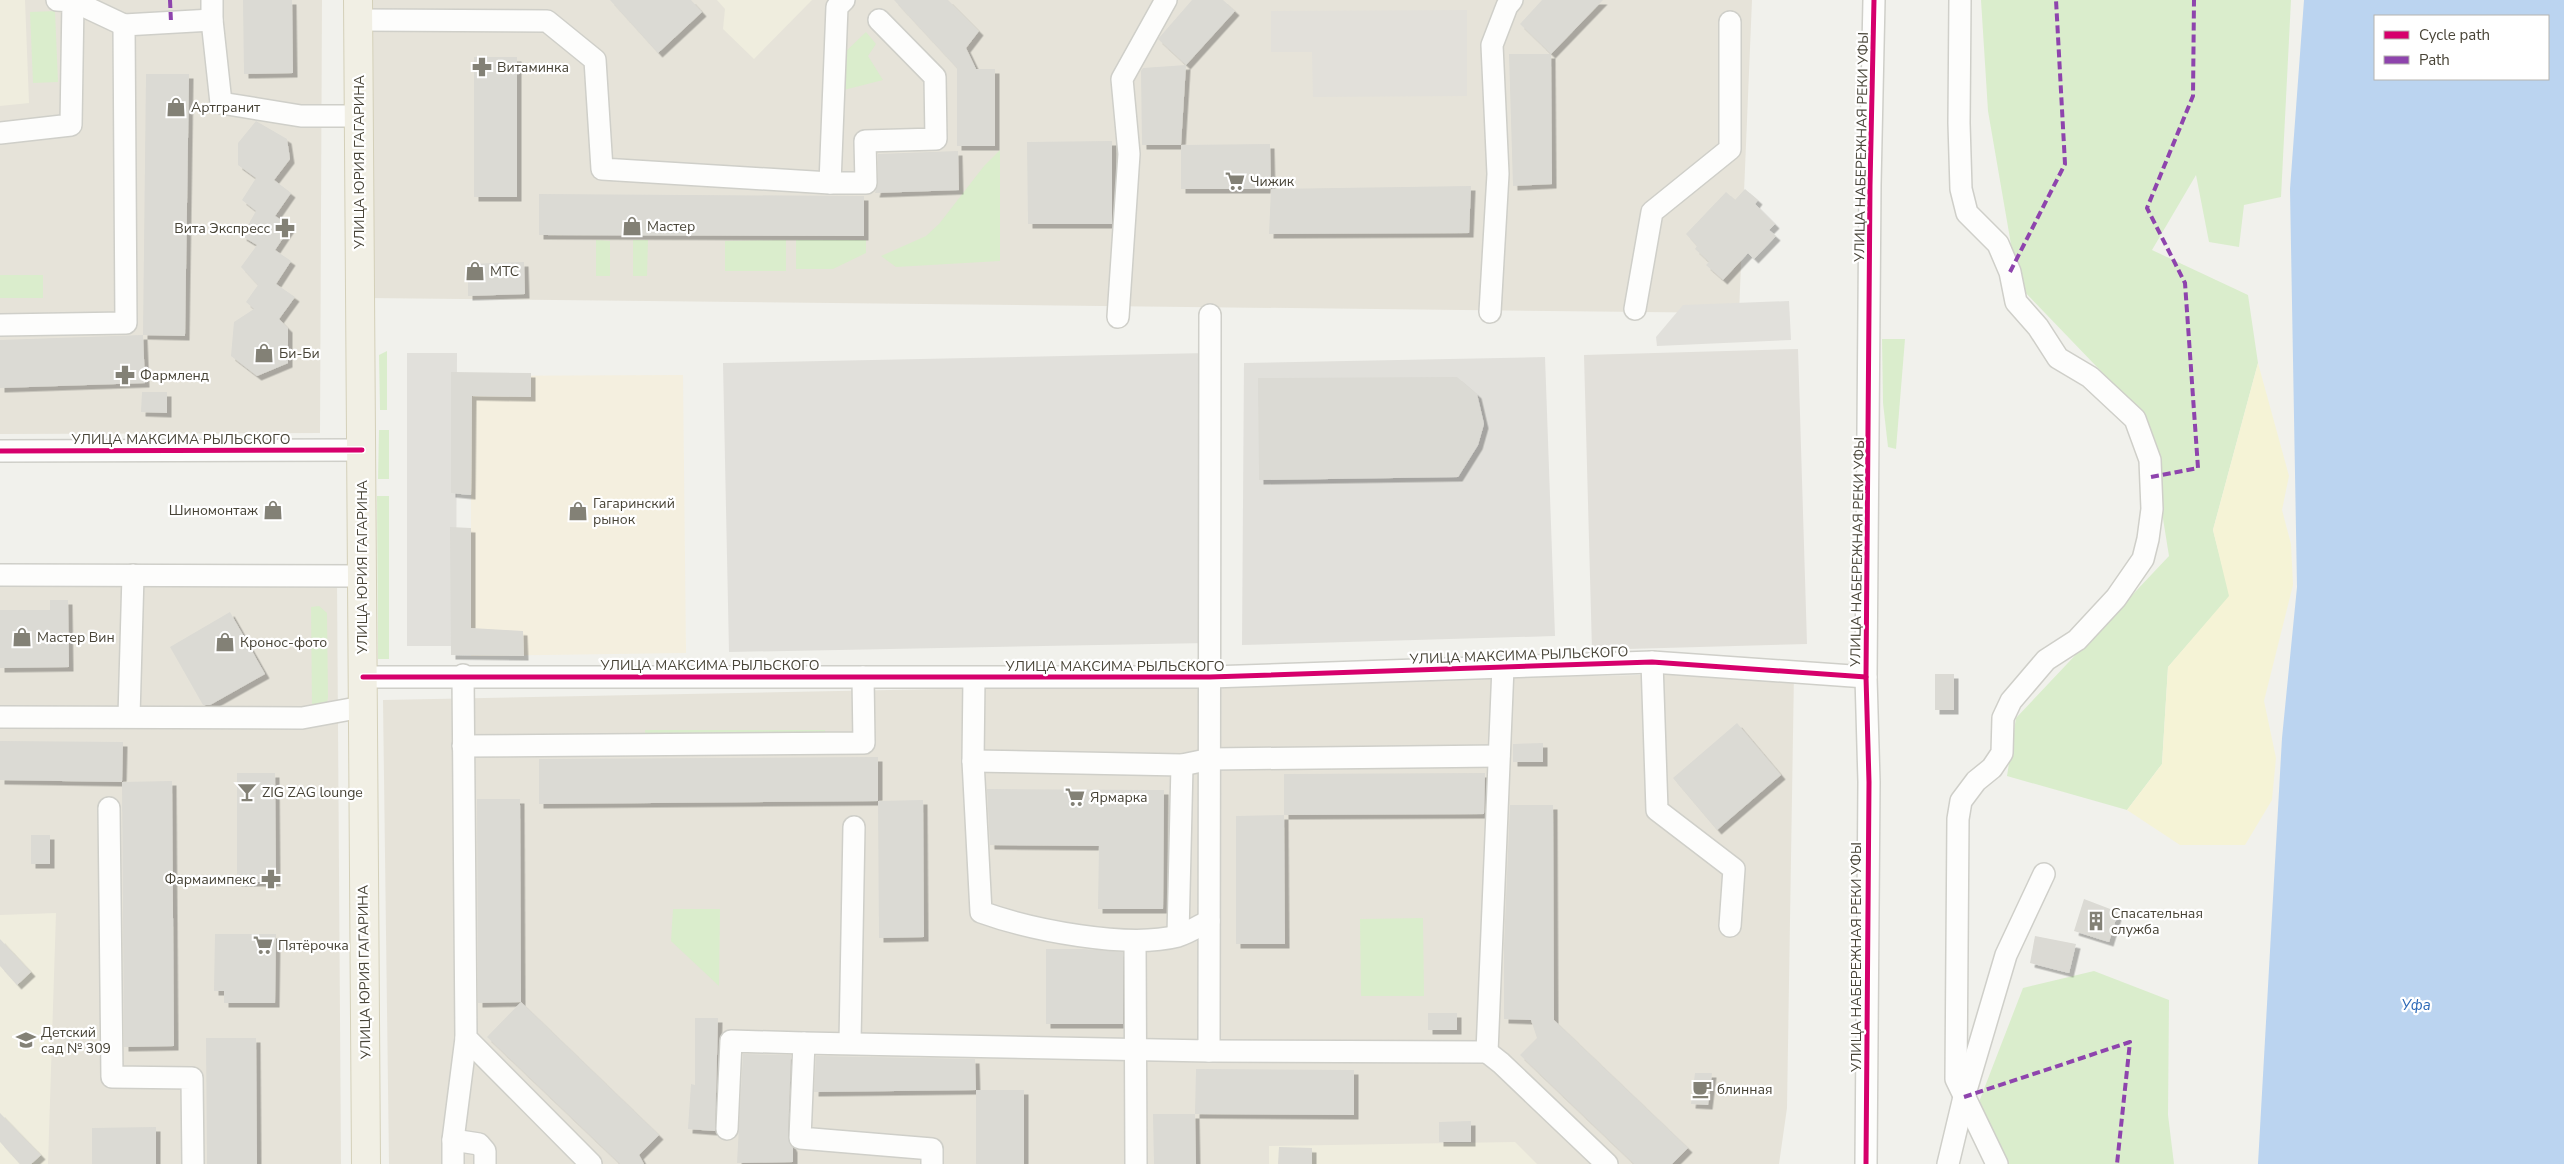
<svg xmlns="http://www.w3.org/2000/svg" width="2564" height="1164" font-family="'Nunito Sans',sans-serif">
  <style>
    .residential { fill: #e6e3d9 }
    .commercial { fill: #f4efdf }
    .industrial { fill: #e2e0da }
    .education { fill: #efedde }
    .green { fill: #daedcc }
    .sand { fill: #f5f3d6 }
    .parking { fill: #e1e0db }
    .water { fill: #bbd4f0; fill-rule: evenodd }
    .building { fill: #dbdad4; filter: url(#shadow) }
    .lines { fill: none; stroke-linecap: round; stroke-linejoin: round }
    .minor-casing { stroke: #cfcfc9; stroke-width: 24 }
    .major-casing { stroke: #d4d0b9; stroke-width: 30 }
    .minor { stroke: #fdfdfc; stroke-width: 21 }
    .major { stroke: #f1efe4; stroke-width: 28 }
    .quiet { stroke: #8e44ad; stroke-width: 4; stroke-dasharray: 8 4; stroke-linecap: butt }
    .cycleway-casing { stroke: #fff; stroke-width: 8 }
    .cycleway { stroke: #d6006c; stroke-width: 5 }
    .labels { text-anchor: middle; stroke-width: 4.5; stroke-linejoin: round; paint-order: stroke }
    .poi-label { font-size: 14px; fill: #484437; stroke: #fff; text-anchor: start }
    .street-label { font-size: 14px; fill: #484437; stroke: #fff }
    .water-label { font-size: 15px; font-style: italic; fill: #2d69b7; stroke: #fff }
  </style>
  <defs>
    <filter id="shadow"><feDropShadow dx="4.5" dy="4.5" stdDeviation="0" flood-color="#0004"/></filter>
  </defs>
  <rect width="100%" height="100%" fill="#f1f1ec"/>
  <!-- residential -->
  <g class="residential">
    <path d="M0 0H322L320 433 0 434Z"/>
    <path d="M372 0H1752L1739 313 367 298Z"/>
    <path d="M337 580 341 1164H0V581Z"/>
    <path d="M1794 672 1787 1108 1779 1164H389L383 700Z"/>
  </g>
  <!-- commercial -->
  <path class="commercial" d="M683 375 686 653 471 656V376Z"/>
  <!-- industrial -->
  <g class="industrial">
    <path d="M1467 10V96L1313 97 1312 52H1271V11Z"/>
    <path d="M1798 349 1807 644 1592 650 1584 355Z"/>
  </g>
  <!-- education -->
  <g class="education">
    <path d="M0 0H25L29 103 0 106Z"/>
    <path d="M717 0H812L754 59 723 29 725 9Z"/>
    <path d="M56 913 48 1164H0V915Z"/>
    <path d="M1515 1142 1537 1164H1269V1146Z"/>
  </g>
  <!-- green -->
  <g class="green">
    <path d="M1981 0H2291L2281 197 2244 205 2239 247 2209 242 2196 175 2152 250 2248 295 2258 363 2213 530 2230 596 2168 667 2162 764 2127 810 2007 776 2016 718 2169 556 2147 419 2018 285 1988 111Z"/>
    <path d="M55 11 58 82 33 83 30 12Z"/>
    <path d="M866 32 876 44 868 56 883 80 840 91 841 56Z"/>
    <path d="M1000 150V261L896 267 881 256 926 236 939 224 984 166Z"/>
    <path d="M596 240 610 241V276H596Z"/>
    <path d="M633 240H648L647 276H633Z"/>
    <path d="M786 240V271H725V241Z"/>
    <path d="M796 240H866V253L833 269H796Z"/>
    <rect x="0" y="275" width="43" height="23"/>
    <path d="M1882 339H1905L1896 449 1888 447 1883 403Z"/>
    <path d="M387 351V410H380L379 355Z"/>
    <path d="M379 430H389V479H378Z"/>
    <path d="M377 496H389V659H378Z"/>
    <path d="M319 606 327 613 328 697 327 704 312 707 311 607Z"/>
    <path d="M645 730H825L826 737 645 738Z"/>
    <path d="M673 909H720L719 986 671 941Z"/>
    <path d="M1423 918 1424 996H1361L1360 919Z"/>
    <path d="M2094 971 2169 1000 2168 1115 2174 1164H1988L1979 1102 2023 988Z"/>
  </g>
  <!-- sand -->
  <path class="sand" d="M2258 363 2289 476 2282 510 2291 544 2293 585 2264 701 2276 758 2272 800 2245 845H2180L2127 810 2162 764 2168 667 2229 596 2213 530Z"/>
  <!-- parking -->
  <g class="parking">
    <path d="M1789 301 1791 340 1657 346 1656 337 1683 305Z"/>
    <path d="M407 353H457L456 646H407Z"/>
    <path d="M1207 353 1208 643 729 652 723 363Z"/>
    <path d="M1545 357 1555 636 1242 645 1244 363Z"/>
  </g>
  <!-- water -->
  <path class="water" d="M2304 0H2564V1164H2258L2282 738 2297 587 2290 189ZM2375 16H2548V79H2375Z"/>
  <!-- building -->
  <g class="building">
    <path d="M243 0H292L293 73 244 74Z"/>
    <path d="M610 0H691L702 12 658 53Z"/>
    <path d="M894 0H948L979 31 966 48 976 69H995V146H957V68Z"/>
    <path d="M1192 0H1223L1235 11 1186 65 1158 39Z"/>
    <path d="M1542 0H1603L1551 54 1520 24Z"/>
    <path d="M1509 54H1551L1552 184 1513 186Z"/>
    <rect x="474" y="57" width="43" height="140"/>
    <path d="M1186 65 1181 145H1142L1141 71 1143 68Z"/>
    <path d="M146 74H189L185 336 143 335Z"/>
    <path d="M256 121 287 139 290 159 274 180 291 193 275 216 291 226 275 250 291 261 276 284 295 297 279 319 288 328V363L257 376 231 356 234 322 254 309 246 302 258 285 241 267 257 245 242 236 256 211 242 200 256 178 238 165V143Z"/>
    <path d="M1112 141V224H1028L1027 142Z"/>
    <path d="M1270 144 1271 189H1181V145Z"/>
    <path d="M958 151 959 190 875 193 878 183V154Z"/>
    <path d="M1471 186 1469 233 1269 234 1271 189Z"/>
    <path d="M1745 189 1758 200 1755 204 1775 224 1769 230 1776 236 1754 259 1748 253 1723 280 1706 265 1709 262 1695 249 1697 246 1686 234 1726 192 1735 200Z"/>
    <path d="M539 194 864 196V236L539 235Z"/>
    <path d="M524 262 525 294 468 296V264Z"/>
    <path d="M143 335 145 383 0 388V340Z"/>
    <path d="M451 372 531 373V397L472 396 471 495 451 493Z"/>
    <path d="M1457 377 1477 394 1484 424 1478 445 1458 477 1259 480 1258 378Z"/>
    <path d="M142 392H167V413L141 412Z"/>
    <path d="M450 527 471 528V628L523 631 524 656 451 655Z"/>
    <path d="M50 600H68L69 667 0 668V610H50Z"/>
    <path d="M230 612 265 674 210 705H203L170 647Z"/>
    <rect x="1935" y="674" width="19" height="36"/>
    <path d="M1737 723 1781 775 1717 830 1673 778Z"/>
    <path d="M0 741 123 742 122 782 0 780Z"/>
    <path d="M1543 743V762H1513V744Z"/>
    <path d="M878 757V801L539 804V759Z"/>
    <path d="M237 773H275L276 882H237Z"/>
    <path d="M1485 773 1484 814 1284 815V774Z"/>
    <path d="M172 781 174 1046 124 1047 122 782Z"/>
    <path d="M987 789 1164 790 1163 909H1098L1099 846 990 845Z"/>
    <path d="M477 799H520L521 1002 478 1003Z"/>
    <path d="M923 800 924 937 879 938 878 801Z"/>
    <path d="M1510 805H1553L1554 1020 1688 1148 1672 1164H1634L1520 1055 1537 1038 1531 1020 1504 1019V946Z"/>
    <path d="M1284 815 1285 944H1236V816Z"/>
    <rect x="31" y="835" width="19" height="29"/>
    <path d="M2084 899 2118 912 2109 942 2074 931Z"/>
    <path d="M215 934H276L275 1003H224V991H214Z"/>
    <path d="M2035 936 2076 944 2069 973 2030 963Z"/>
    <path d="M0 939 31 972 17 985 0 966Z"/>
    <path d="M1046 949H1083L1123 952V1024H1046Z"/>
    <path d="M521 1002 659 1135 639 1155 644 1164H620L487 1037Z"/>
    <rect x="1428" y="1013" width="29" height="17"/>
    <path d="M695 1018H718L715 1131 688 1129 691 1084 695 1085Z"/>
    <path d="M206 1038H256L257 1164H207Z"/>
    <path d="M743 1054 791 1055 788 1137 793 1148V1162L737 1163Z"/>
    <path d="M816 1056 975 1059 976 1090 814 1092Z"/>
    <path d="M1196 1069 1354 1070V1115L1195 1114Z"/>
    <path d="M1695 1073H1712L1708 1105 1691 1104Z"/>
    <rect x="976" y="1090" width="48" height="74"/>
    <path d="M0 1113 41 1155 31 1164H20L0 1142Z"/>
    <path d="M1153 1114H1195L1196 1164H1154Z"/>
    <path d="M1471 1121V1142H1439V1122Z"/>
    <path d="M156 1127V1164H92V1128Z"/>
    <path d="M1279 1147 1312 1148V1164H1278Z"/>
  </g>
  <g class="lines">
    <defs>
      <g id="minor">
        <path d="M212 0V20L221 103 301 116H358"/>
        <path d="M1960 0 1959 123 1961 189 1967 213 1998 244 2010 272 2016 302 2038 327 2058 358 2090 377 2135 419 2150 460 2152 509 2148 539 2143 559 2116 598 2077 640 2046 660 2011 701 2003 718 2002 753 1992 768 1976 781 1961 801 1958 819 1956 1079 1997 1164"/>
        <path d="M73 1 124 25"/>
        <path d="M358 20 547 21 595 60 602 169 830 183H866L865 141 936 139 935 77 879 20"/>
        <path d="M0 133 71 125 73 1 57 0"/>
        <path d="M830 183 837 7 844 0"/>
        <path d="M1635 309 1652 212 1730 149V22"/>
        <path d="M1490 312 1498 174 1492 45 1507 6 1512 0"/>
        <path d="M1118 317 1129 154 1122 79 1166 0"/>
        <path d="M0 325 126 323 124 25 212 20"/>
        <path d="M0 451 362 450"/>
        <path d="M0 575 362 576"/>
        <path d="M1652 662 1657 810 1734 869 1730 926"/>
        <path d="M463 675 466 1038 591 1164"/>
        <path d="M363 677H1210L1652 662 1866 677"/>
        <path d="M974 678 973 761 981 912C1031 930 1127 949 1178 936 1188 933 1199 926 1209 921"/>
        <path d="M129 716 133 575"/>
        <path d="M0 717 302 718 362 707"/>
        <path d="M463 746 864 743 863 677"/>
        <path d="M973 761 1182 765 1211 759 1499 756"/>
        <path d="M109 808 112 1077 192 1078 193 1164"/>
        <path d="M1178 935 1182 765"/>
        <path d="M1135 941 1136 1164"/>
        <path d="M850 1042 854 827"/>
        <path d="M1209 1051 1487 1052 1503 667"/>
        <path d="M1487 1052 1501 1063 1607 1164"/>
        <path d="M727 1129 731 1041 804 1043"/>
        <path d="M453 1140 479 1144 485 1151V1164"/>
        <path d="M453 1164V1140L466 1038"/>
        <path d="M932 1164V1149L800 1138 804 1043 1209 1051 1210 315"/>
        <path d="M1866 1164 1869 782 1866 677 1870 185 1874 0"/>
        <path d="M1948 1164 1964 1097 2006 955 2044 874"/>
      </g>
      <path id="major" d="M358 0 366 1164"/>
    </defs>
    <!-- minor casing -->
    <use href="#minor" class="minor-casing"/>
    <!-- major casing -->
    <use href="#major" class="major-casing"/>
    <!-- minor -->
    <use href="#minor" class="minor"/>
    <!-- major -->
    <use href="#major" class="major"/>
    <!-- quiet -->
    <g class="quiet">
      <path d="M170 0 171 22"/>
      <path d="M2010 272 2065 164 2056 0"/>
      <path d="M2151 477 2198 468 2185 283 2147 208 2193 96 2194 0"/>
      <path d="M1964 1097 2130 1042 2117 1164"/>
    </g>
    <defs>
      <g id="cycleway">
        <path d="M0 451 362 450"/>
        <path d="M363 677H1210L1652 662 1866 677"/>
        <path d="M1866 1164 1869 782 1866 677 1870 185 1874 0"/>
      </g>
    </defs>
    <!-- cycleway casing -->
    <use href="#cycleway" class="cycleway-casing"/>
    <!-- cycleway -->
    <use href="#cycleway" class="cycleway"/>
  </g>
  <!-- icons -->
  <defs>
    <symbol id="pharmacy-bare" viewBox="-9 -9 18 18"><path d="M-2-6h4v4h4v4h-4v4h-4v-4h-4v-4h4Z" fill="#838176" stroke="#fff" stroke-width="2.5" paint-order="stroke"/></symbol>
    <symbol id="shop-bare" viewBox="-9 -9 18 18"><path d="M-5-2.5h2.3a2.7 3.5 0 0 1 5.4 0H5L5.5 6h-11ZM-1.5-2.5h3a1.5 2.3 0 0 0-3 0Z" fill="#838176" stroke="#fff" stroke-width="2.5" paint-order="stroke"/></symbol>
    <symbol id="supermarket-bare" viewBox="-9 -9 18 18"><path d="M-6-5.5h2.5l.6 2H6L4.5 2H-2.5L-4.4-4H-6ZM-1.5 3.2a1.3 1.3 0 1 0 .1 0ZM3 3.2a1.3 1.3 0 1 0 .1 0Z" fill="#838176" stroke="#fff" stroke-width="2.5" paint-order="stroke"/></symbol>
    <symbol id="bar-bare" viewBox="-9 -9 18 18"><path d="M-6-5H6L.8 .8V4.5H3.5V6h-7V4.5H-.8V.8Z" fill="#838176" stroke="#fff" stroke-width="2.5" paint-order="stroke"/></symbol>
    <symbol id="building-bare" viewBox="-9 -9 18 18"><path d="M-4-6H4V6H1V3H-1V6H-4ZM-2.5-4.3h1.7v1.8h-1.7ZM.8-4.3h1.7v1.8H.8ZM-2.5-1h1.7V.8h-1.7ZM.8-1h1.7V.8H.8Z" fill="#838176" stroke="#fff" stroke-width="2.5" paint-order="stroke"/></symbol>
    <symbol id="school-bare" viewBox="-9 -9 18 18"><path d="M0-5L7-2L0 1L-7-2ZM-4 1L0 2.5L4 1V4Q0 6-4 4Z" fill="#838176" stroke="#fff" stroke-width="2.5" paint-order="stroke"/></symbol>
    <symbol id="cafe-bare" viewBox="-9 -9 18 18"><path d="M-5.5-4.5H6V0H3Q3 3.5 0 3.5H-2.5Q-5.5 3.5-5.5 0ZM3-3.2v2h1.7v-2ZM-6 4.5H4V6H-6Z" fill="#838176" stroke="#fff" stroke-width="2.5" paint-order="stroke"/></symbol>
  </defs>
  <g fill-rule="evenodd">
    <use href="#pharmacy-bare" x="468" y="53" width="28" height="28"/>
    <use href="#shop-bare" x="162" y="93" width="28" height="28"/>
    <use href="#supermarket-bare" x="1221" y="167" width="28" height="28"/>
    <use href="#shop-bare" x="618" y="212" width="28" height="28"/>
    <use href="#pharmacy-bare" x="271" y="214" width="28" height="28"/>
    <use href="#shop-bare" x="461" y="257" width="28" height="28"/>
    <use href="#shop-bare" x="250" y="339" width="28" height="28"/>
    <use href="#pharmacy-bare" x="111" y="361" width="28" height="28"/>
    <use href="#shop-bare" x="259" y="496" width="28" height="28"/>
    <use href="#shop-bare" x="564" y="497" width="28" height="28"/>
    <use href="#shop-bare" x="8" y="623" width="28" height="28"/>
    <use href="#shop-bare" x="211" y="628" width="28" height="28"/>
    <use href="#bar-bare" x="233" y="778" width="28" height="28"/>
    <use href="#supermarket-bare" x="1061" y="783" width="28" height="28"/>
    <use href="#pharmacy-bare" x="257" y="865" width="28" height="28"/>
    <use href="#building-bare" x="2082" y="907" width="28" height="28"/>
    <use href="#supermarket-bare" x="249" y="931" width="28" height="28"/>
    <use href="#school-bare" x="12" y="1026" width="28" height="28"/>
    <use href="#cafe-bare" x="1688" y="1075" width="28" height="28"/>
  </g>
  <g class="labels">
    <!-- poi labels -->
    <g class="poi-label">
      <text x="497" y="72">Витаминка</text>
      <text x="191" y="112">Артгранит</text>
      <text x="1250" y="186">Чижик</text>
      <text x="647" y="231">Мастер</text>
      <text x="270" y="233" text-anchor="end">Вита Экспресс</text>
      <text x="490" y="276">МТС</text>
      <text x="279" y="358">Би-Би</text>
      <text x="140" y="380">Фармленд</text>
      <text x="593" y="508">Гагаринский<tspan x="593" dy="16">рынок</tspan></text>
      <text x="258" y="515" text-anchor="end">Шиномонтаж</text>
      <text x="37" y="642">Мастер Вин</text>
      <text x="240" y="647">Кронос-фото</text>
      <text x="262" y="797">ZIG ZAG lounge</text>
      <text x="1090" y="802">Ярмарка</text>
      <text x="256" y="884" text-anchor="end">Фармаимпекс</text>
      <text x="2111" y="918">Спасательная<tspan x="2111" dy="16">служба</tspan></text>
      <text x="278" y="950">Пятёрочка</text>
      <text x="41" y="1037">Детский<tspan x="41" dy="16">сад № 309</tspan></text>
      <text x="1717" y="1094">блинная</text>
    </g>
    <!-- street labels -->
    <g class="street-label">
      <text transform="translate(1861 147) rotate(-89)" y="5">УЛИЦА НАБЕРЕЖНАЯ РЕКИ УФЫ</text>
      <text transform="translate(359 162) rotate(-90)" y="5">УЛИЦА ЮРИЯ ГАГАРИНА</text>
      <text x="181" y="444">УЛИЦА МАКСИМА РЫЛЬСКОГО</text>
      <text transform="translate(1857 552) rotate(-89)" y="5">УЛИЦА НАБЕРЕЖНАЯ РЕКИ УФЫ</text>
      <text transform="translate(362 567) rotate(-90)" y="5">УЛИЦА ЮРИЯ ГАГАРИНА</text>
      <text transform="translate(1519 655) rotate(-2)" y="5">УЛИЦА МАКСИМА РЫЛЬСКОГО</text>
      <text x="710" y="670">УЛИЦА МАКСИМА РЫЛЬСКОГО</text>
      <text x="1115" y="671">УЛИЦА МАКСИМА РЫЛЬСКОГО</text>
      <text transform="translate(1856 957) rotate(-90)" y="5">УЛИЦА НАБЕРЕЖНАЯ РЕКИ УФЫ</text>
      <text transform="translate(364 972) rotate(-91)" y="5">УЛИЦА ЮРИЯ ГАГАРИНА</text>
    </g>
    <!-- water labels -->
    <g class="water-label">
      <text x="2416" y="1010">Уфа</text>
    </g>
  </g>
  <!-- legend -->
  <rect x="2374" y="15" width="175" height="65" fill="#ffffff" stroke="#b6b4af"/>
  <rect x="2384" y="31" width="25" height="8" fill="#d6006c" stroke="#b6b4af"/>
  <text x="2419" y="40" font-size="15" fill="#484437">Cycle path</text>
  <rect x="2384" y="56" width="25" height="8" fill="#8e44ad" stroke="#b6b4af"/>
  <text x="2419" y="65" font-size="15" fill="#484437">Path</text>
</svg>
